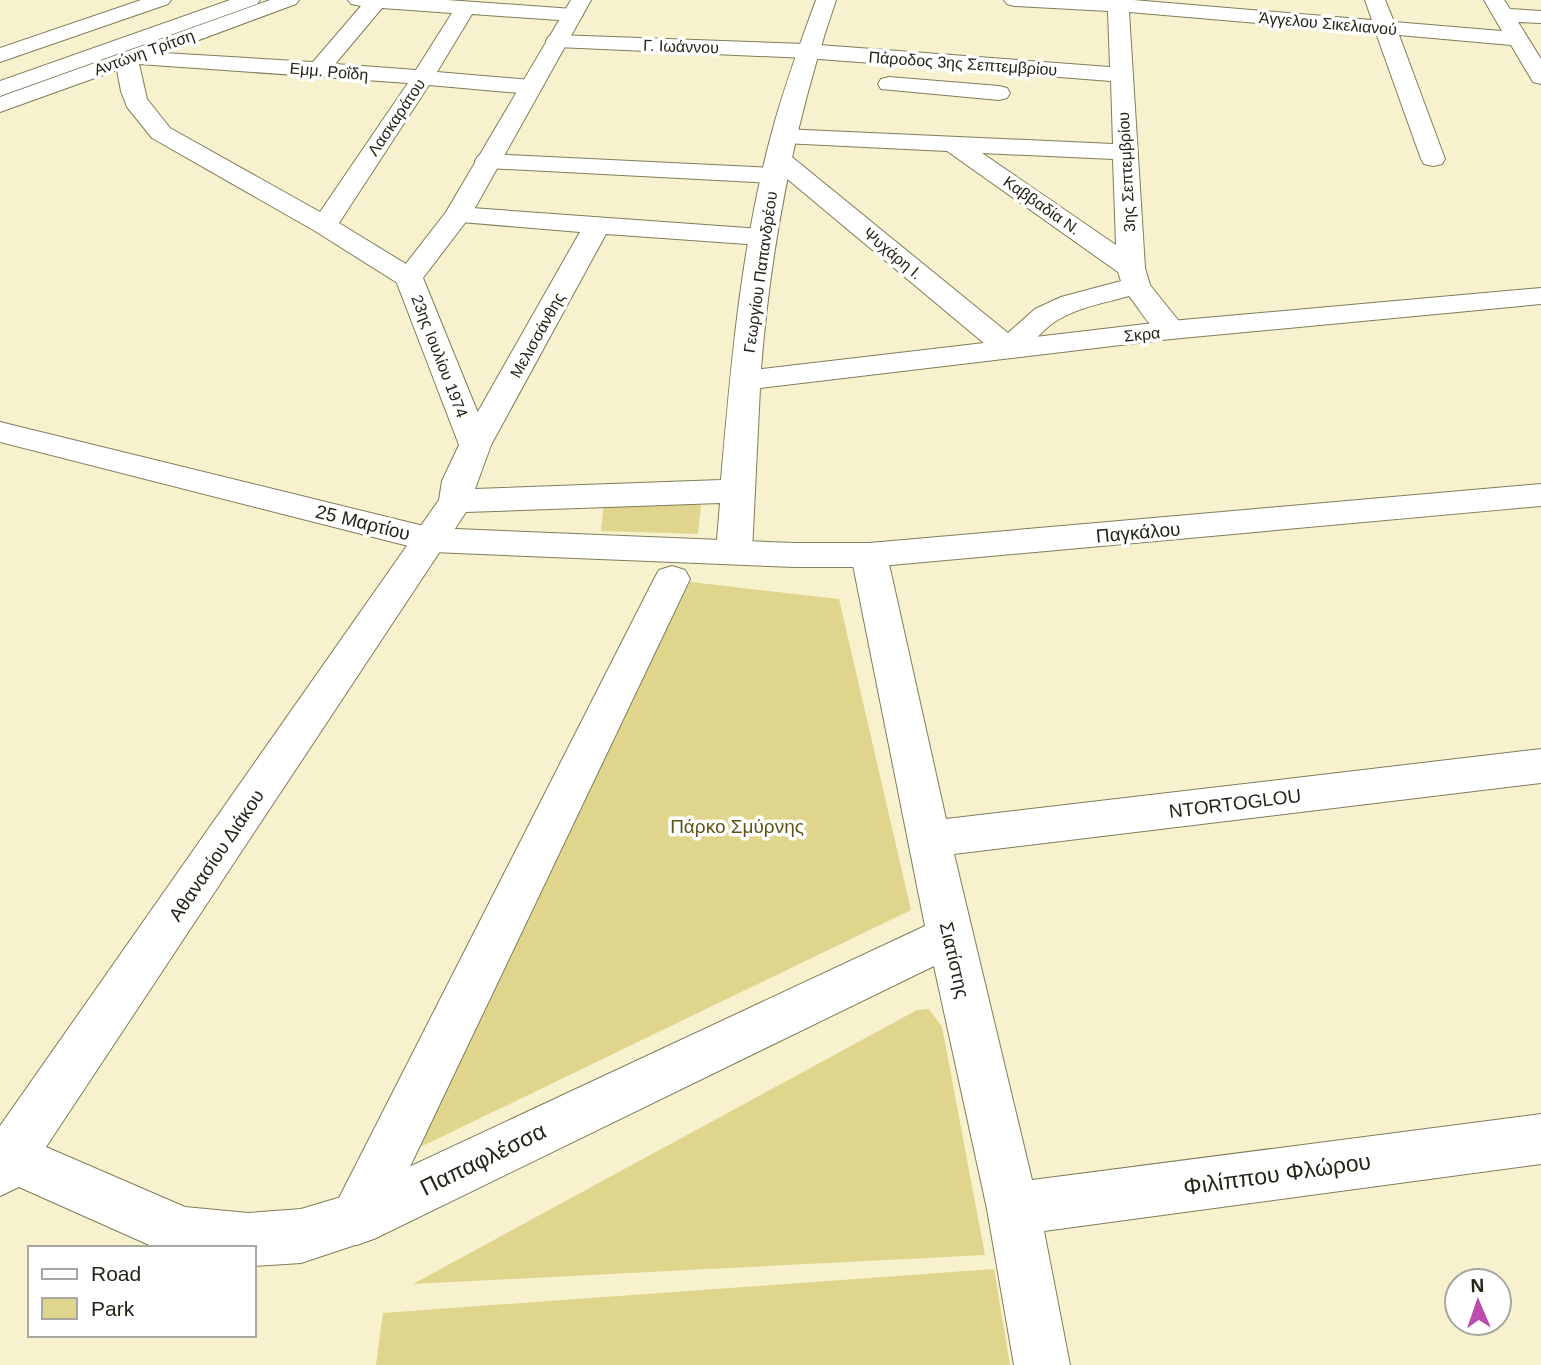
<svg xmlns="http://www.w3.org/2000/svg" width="1541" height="1365" font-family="Arial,sans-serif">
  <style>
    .green { fill: #dfd58c }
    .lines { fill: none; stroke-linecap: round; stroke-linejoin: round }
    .street-casing { stroke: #817c5a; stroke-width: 2 }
    .secondary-casing { stroke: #817c5a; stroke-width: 2 }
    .highway-casing { stroke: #817c5a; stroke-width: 2 }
    .street { fill: #fff; fill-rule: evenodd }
    .secondary { fill: #fff; fill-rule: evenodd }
    .highway { fill: #fff; fill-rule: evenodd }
    .labels { text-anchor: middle; stroke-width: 7; stroke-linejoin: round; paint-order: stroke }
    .far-street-label { font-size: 16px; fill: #262416; stroke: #fff }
    .street-label { font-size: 19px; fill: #262416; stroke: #fff }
    .park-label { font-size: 19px; fill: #5e5515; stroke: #fff }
    .near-street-label { font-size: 23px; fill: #262416; stroke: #fff }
  </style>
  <rect width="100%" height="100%" fill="#f7f2cd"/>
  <!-- green -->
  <g class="green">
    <path d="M604 505H701L698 534 601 531Z"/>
    <path d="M690 582 839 599 911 910 412 1151Z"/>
    <path d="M929 1009 942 1027 985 1255 413 1284 917 1010Z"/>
    <path d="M994 1269 1010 1365H376L383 1313Z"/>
  </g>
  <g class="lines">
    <defs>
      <g id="street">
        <path d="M270 0H299L296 4 164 53 313 62 361 6 351 4 348 0H447L573 9 580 11 583 15 580 19 573 21 472 14 437 72 531 80 539 82 542 87 539 92 531 94 429 85 339 223 419 272 423 278 419 284 409 286 399 284 315 231 152 138 127 107 121 91 117 70 0 112V97ZM382 8 452 13 416 70 335 64ZM139 64 408 83 320 212 170 128 147 99Z"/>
        <path d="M1004 0H1133L1372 20 1365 0H1385L1394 22 1502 31 1484 0H1504L1510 9 1541 11V23L1518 22 1541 59V84L1533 82 1511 45 1399 35 1445 159 1442 164 1433 166 1424 164 1421 159 1376 33 1129 12 1145 268 1150 285 1186 330 1181 336C1156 343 1144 314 1129 296 1105 303 1078 307 1056 321 1035 334 1025 361 997 354L785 177 774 183 487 168 478 166 475 161 478 156 487 154 774 168 766 158 769 153 778 151 787 153 1008 333 1035 309 1061 297 1121 281 1118 272 947 151 783 143 774 141 771 136 774 131 783 129 1113 144 1111 81 806 58 557 47 549 46 546 41 549 36 557 35 806 44 1110 67 1108 11 1014 6 1007 4ZM982 153 1113 159 1116 245Z"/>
        <path d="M889 77 999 86 1007 88 1010 93 1007 98 999 100 881 89 878 84 881 79Z"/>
        <path d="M458 207 761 229 770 231 774 237 770 243 761 245 606 234 491 445 486 452 475 455 464 452 459 445 580 232 449 221 445 215 449 209Z"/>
        <path d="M0 422 432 528 795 543H869L1541 484V506L869 567H795L432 552 0 442Z"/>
        <path d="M672 566 685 570 690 579 376 1238 357 1245 338 1238 331 1219 338 1200 654 579 659 570Z"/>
      </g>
      <path id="secondary" d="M571 0H591L471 215 423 278 491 445 475 489 721 480C731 364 741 245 772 132 784 87 800 44 816 0H836C795 120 771 242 761 369L1171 321 1541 288V304L1171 339 760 388 752 552 746 561 734 564 722 561 716 552 720 503 466 512 46 1147 185 1207 248 1213 301 1209 351 1194 925 926 851 555 857 546 869 543 881 546 887 555 946 819 1541 749V783L954 854 1032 1180 1541 1114V1164L1044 1231 1070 1365H1014L987 1209 934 966 376 1238 301 1263 254 1266V1248H156L19 1187 0 1196V1126L439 500 442 481 459 445 395 278 446 212Z"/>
      <g id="highway">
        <path d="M141 0H171L168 4 0 62V48Z"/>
        <path d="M230 0H260L257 4 0 96V81Z"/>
      </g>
    </defs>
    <!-- street casing -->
    <use href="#street" class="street-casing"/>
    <!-- secondary casing -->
    <use href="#secondary" class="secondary-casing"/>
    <!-- highway casing -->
    <use href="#highway" class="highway-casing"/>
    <!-- street -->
    <use href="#street" class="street"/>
    <!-- secondary -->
    <use href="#secondary" class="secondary"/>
    <!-- highway -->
    <use href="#highway" class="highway"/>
  </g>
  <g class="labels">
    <!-- far-street labels -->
    <g class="far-street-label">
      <text transform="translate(1328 23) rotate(5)" y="6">Άγγελου Σικελιανού</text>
      <text transform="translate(681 46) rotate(2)" y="6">Γ. Ιωάννου</text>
      <text transform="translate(144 52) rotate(-20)" y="6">Αντώνη Τρίτση</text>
      <text transform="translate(963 63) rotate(4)" y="6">Πάροδος 3ης Σεπτεμβρίου</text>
      <text transform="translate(329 71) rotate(5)" y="6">Εμμ. Ροΐδη</text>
      <text transform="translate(396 117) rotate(-56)" y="6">Λασκαράτου</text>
      <text transform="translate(1126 172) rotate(-93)" y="6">3ης Σεπτεμβρίου</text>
      <text transform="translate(1042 205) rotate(35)" y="6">Καββαδία Ν.</text>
      <text transform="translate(893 253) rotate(40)" y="6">Ψυχάρη Ι.</text>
      <text transform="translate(760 272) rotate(-82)" y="6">Γεωργίου Παπανδρέου</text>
      <text transform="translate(1142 334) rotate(-6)" y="6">Σκρα</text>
      <text transform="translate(537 335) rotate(-61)" y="6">Μελισσάνθης</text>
      <text transform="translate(440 356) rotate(69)" y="6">23ης Ιουλίου 1974</text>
    </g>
    <!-- street labels -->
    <g class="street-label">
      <text transform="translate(363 522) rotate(14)" y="7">25 Μαρτίου</text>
      <text transform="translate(1138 532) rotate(-5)" y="7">Παγκάλου</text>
      <text transform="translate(1235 803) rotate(-7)" y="7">NTORTOGLOU</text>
      <text transform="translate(216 855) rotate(-56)" y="7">Αθανασίου Διάκου</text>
      <text transform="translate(955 960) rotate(77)" y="7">Σιατίστης</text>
    </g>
    <!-- park labels -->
    <g class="park-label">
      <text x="737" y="833">Πάρκο Σμύρνης</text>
    </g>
    <!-- near-street labels -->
    <g class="near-street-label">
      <text transform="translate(483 1159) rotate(-26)" y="8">Παπαφλέσσα</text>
      <text transform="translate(1277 1174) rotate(-8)" y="8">Φιλίππου Φλώρου</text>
    </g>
  </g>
  <!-- legend -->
  <rect x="28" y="1246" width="228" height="91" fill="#ffffff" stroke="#a8a7a2" stroke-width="2"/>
  <rect x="42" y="1269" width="35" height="10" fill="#ffffff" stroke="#a8a7a2" stroke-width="2"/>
  <text x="91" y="1281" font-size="21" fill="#262416">Road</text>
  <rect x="42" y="1298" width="35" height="21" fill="#dfd58c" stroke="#a8a7a2" stroke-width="2"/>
  <text x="91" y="1316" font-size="21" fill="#262416">Park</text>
  <!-- north arrow -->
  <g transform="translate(1478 1302) rotate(358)"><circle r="33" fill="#ffffff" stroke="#a8a7a2" stroke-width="2"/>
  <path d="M0-5L12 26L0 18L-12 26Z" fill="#b94eae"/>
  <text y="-10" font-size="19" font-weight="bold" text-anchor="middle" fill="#262416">N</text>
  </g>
</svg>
